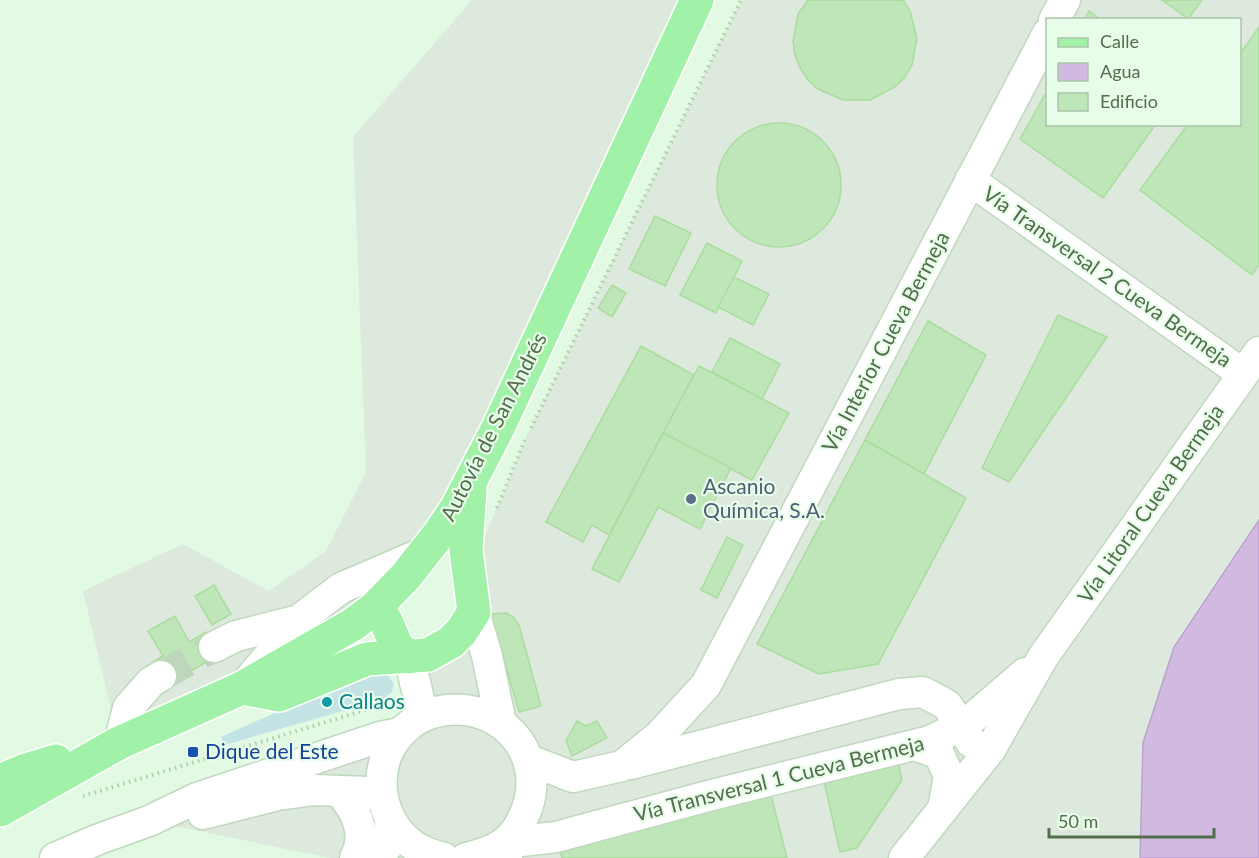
<svg xmlns="http://www.w3.org/2000/svg" width="1259" height="858" font-family="Lato,sans-serif">
  <style>
    .industrial { fill: #dee9dd; fill-rule: evenodd }
    .green { fill: #c3e3e5 }
    .water { fill: #d1bae0; stroke: #bea1d1; stroke-width: 1.5 }
    .building { fill: #bfe6b8; stroke: #aadc9f; stroke-width: 1.5 }
    .lines { fill: none; stroke-linecap: round; stroke-linejoin: round }
    .minor-tunnel { stroke: #bed6be; stroke-width: 30; stroke-dasharray: 30 15; stroke-linecap: butt }
    .minor-casing { stroke: #bfd9bd; stroke-width: 33 }
    .major-casing { stroke: #fff; stroke-width: 36 }
    .path { stroke: #a8d0a1; stroke-width: 4; stroke-dasharray: 1.5 4.5; stroke-linecap: butt }
    .minor { stroke: #fff; stroke-width: 30 }
    .major { stroke: #a1f1a8; stroke-width: 33 }
    .service-dot { fill: #5c6f8a; stroke: #e8fde9; stroke-width: 2 }
    .culture-dot { fill: #0f9aa8; stroke: #e8fde9; stroke-width: 2 }
    .transit-dot { fill: #1a4fb4; stroke: #e8fde9; stroke-width: 2 }
    .labels { text-anchor: middle; stroke-width: 4.5; stroke-linejoin: round; paint-order: stroke }
    .street-label { font-size: 21px; fill: #526e4c; stroke: #e8fde9 }
    .service-label { font-size: 21px; fill: #4e5e75; stroke: #e8fde9; text-anchor: start }
    .culture-label { font-size: 21px; fill: #0d838f; stroke: #e8fde9; text-anchor: start }
    .transit-label { font-size: 21px; fill: #164399; stroke: #e8fde9; text-anchor: start }
  </style>
  <rect width="100%" height="100%" fill="#e2f9e4"/>
  <!-- industrial -->
  <g class="industrial">
    <path d="M472 0H697L406 576 119 743 83 591 183 544 269 591 326 551 366 472 353 137Z"/>
    <path d="M741 0H1259V520L1174 647 1143 743 1140 858H330L149 821 400 733 414 673 451 642 480 548 527 435ZM1048 20H1240V124H1048Z"/>
  </g>
  <!-- green -->
  <path class="green" d="M382 671 387 674 394 684 392 692 381 700 228 744 223 743 221 737 364 673Z"/>
  <!-- water -->
  <path class="water" d="M1259 520V858H1140L1143 743 1174 647Z"/>
  <!-- building -->
  <g class="building">
    <path d="M808 0H903L910 11 917 38 912 65 905 77 895 87 870 100H843L818 89 808 80 800 68 795 55 793 42 798 14Z"/>
    <path d="M1162 0H1202L1188 19Z"/>
    <path d="M1089 11 1101 20H1084Z"/>
    <path d="M1259 27V265L1252 275 1140 190 1188 124H1240V54Z"/>
    <path d="M1048 89V124H1156L1103 198 1020 139Z"/>
    <circle cx="779" cy="185" r="62"/>
    <path d="M655 216 691 233 665 286 629 269Z"/>
    <path d="M707 243 742 261 716 313 680 295Z"/>
    <path d="M734 277 769 294 753 325 718 307Z"/>
    <path d="M612 285 626 293 612 317 598 308Z"/>
    <path d="M1058 315 1107 337 1009 482 982 468Z"/>
    <path d="M928 321 986 355 924 474 865 440Z"/>
    <path d="M730 338 780 364 762 399 712 372Z"/>
    <path d="M641 346 694 375 609 535 592 525 583 542 546 522Z"/>
    <path d="M699 366 789 413 752 480 663 433Z"/>
    <path d="M663 433 731 468 700 529 658 507 619 582 592 569Z"/>
    <path d="M865 440 966 498 878 664 819 674 757 644Z"/>
    <path d="M727 537 743 545 717 598 701 590Z"/>
    <path d="M214 585 231 614 212 625 195 596Z"/>
    <path d="M506 613 513 617 519 625 541 706 519 712 491 614Z"/>
    <path d="M175 616 189 642 206 632 219 655 166 685 153 662 163 656 148 631Z"/>
    <path d="M577 721 586 726 597 721 607 738 572 756 566 741Z"/>
    <path d="M898 763 902 780 857 848 840 852 824 781Z"/>
    <path d="M771 795 787 858H562L560 850Z"/>
  </g>
  <g class="lines">
    <!-- minor-tunnel -->
    <path class="minor-tunnel" d="M161 676 214 647"/>
    <defs>
      <g id="minor">
        <path d="M1054 20 1065 0"/>
        <path d="M970 180 1243 374"/>
        <path d="M474 612 487 656 501 723"/>
        <path d="M214 647 236 636 299 620"/>
        <path d="M409 657 423 716"/>
        <path d="M246 683 299 620 341 588 425 552"/>
        <path d="M119 743 128 708 151 682 161 676"/>
        <path d="M915 745 939 754 949 776 943 809"/>
        <path d="M529 760 573 777 622 766 659 736 706 685 1048 33"/>
        <path d="M631 764 899 694 923 692 947 705 971 742"/>
        <path d="M339 791C356 810 368 833 355 858"/>
        <path d="M203 814 278 795 314 790 368 792 382 798"/>
        <path d="M55 858 99 839 149 821 197 798 380 737 400 733"/>
        <path d="M379 858 389 844 390 819"/>
        <path d="M444 858C437 856 429 854 423 851 387 833 373 790 387 754 395 736 411 720 429 714 495 692 554 754 523 818 519 827 512 837 504 843 493 851 479 855 466 858"/>
        <path d="M507 858 504 843 556 837 712 795 930 741 961 726 974 717 1025 673"/>
        <path d="M904 858 990 750 1043 657 1259 352"/>
      </g>
      <g id="major">
        <path d="M375 608 386 621 397 647 409 657"/>
        <path d="M242 688 279 695 367 659 428 655 451 642 461 632 474 612 466 550 470 489"/>
        <path d="M0 781 26 770 56 761"/>
        <path d="M0 810 119 743 242 688 352 625 375 608 406 576 439 534 456 509 498 428 697 0"/>
      </g>
    </defs>
    <!-- minor casing -->
    <use href="#minor" class="minor-casing"/>
    <!-- major casing -->
    <use href="#major" class="major-casing"/>
    <!-- path -->
    <g class="path">
      <path d="M531 428 741 0"/>
      <path d="M497 508 526 437"/>
      <path d="M83 796 385 704 393 698"/>
    </g>
    <!-- minor -->
    <use href="#minor" class="minor"/>
    <!-- major -->
    <use href="#major" class="major"/>
  </g>
  <!-- markers -->
  <circle class="service-dot" cx="691" cy="499" r="6"/>
  <circle class="culture-dot" cx="327" cy="702" r="6"/>
  <rect class="transit-dot" x="187" y="746" width="12" height="12" rx="3"/>
  <g class="labels">
    <!-- street labels -->
    <g class="street-label">
      <text transform="translate(1107 277) rotate(35)" y="7">Vía Transversal 2 Cueva Bermeja</text>
      <text transform="translate(886 342) rotate(-62)" y="7">Vía Interior Cueva Bermeja</text>
      <text transform="translate(494 427) rotate(-63)" y="7">Autovía de San Andrés</text>
      <text transform="translate(1151 504) rotate(-55)" y="7">Vía Litoral Cueva Bermeja</text>
      <text transform="translate(779 779) rotate(-14)" y="7">Vía Transversal 1 Cueva Bermeja</text>
    </g>
    <!-- service labels -->
    <g class="service-label">
      <text x="703" y="494">Ascanio<tspan x="703" dy="24">Química, S.A.</tspan></text>
    </g>
    <!-- culture labels -->
    <g class="culture-label">
      <text x="339" y="709">Callaos</text>
    </g>
    <!-- transit labels -->
    <g class="transit-label">
      <text x="205" y="759">Dique del Este</text>
    </g>
  </g>
  <!-- legend -->
  <rect x="1046" y="18" width="195" height="108" fill="#e8fde9" stroke="#acc4aa" stroke-width="1.5"/>
  <rect x="1058" y="38" width="30" height="9" fill="#a1f1a8" stroke="#acc4aa" stroke-width="1.5"/>
  <text x="1100" y="48" font-size="18" fill="#526e4c">Calle</text>
  <rect x="1058" y="63" width="30" height="18" fill="#d1bae0" stroke="#acc4aa" stroke-width="1.5"/>
  <text x="1100" y="78" font-size="18" fill="#526e4c">Agua</text>
  <rect x="1058" y="93" width="30" height="18" fill="#bfe6b8" stroke="#acc4aa" stroke-width="1.5"/>
  <text x="1100" y="108" font-size="18" fill="#526e4c">Edificio</text>
  <!-- scale -->
  <path d="M1049 828v9h165v-9" fill="none" stroke="#526e4c" stroke-width="3"/>
  <text x="1058" y="828" font-size="18" fill="#526e4c" stroke="#e8fde9" stroke-width="4.5" paint-order="stroke">50 m</text>
</svg>
